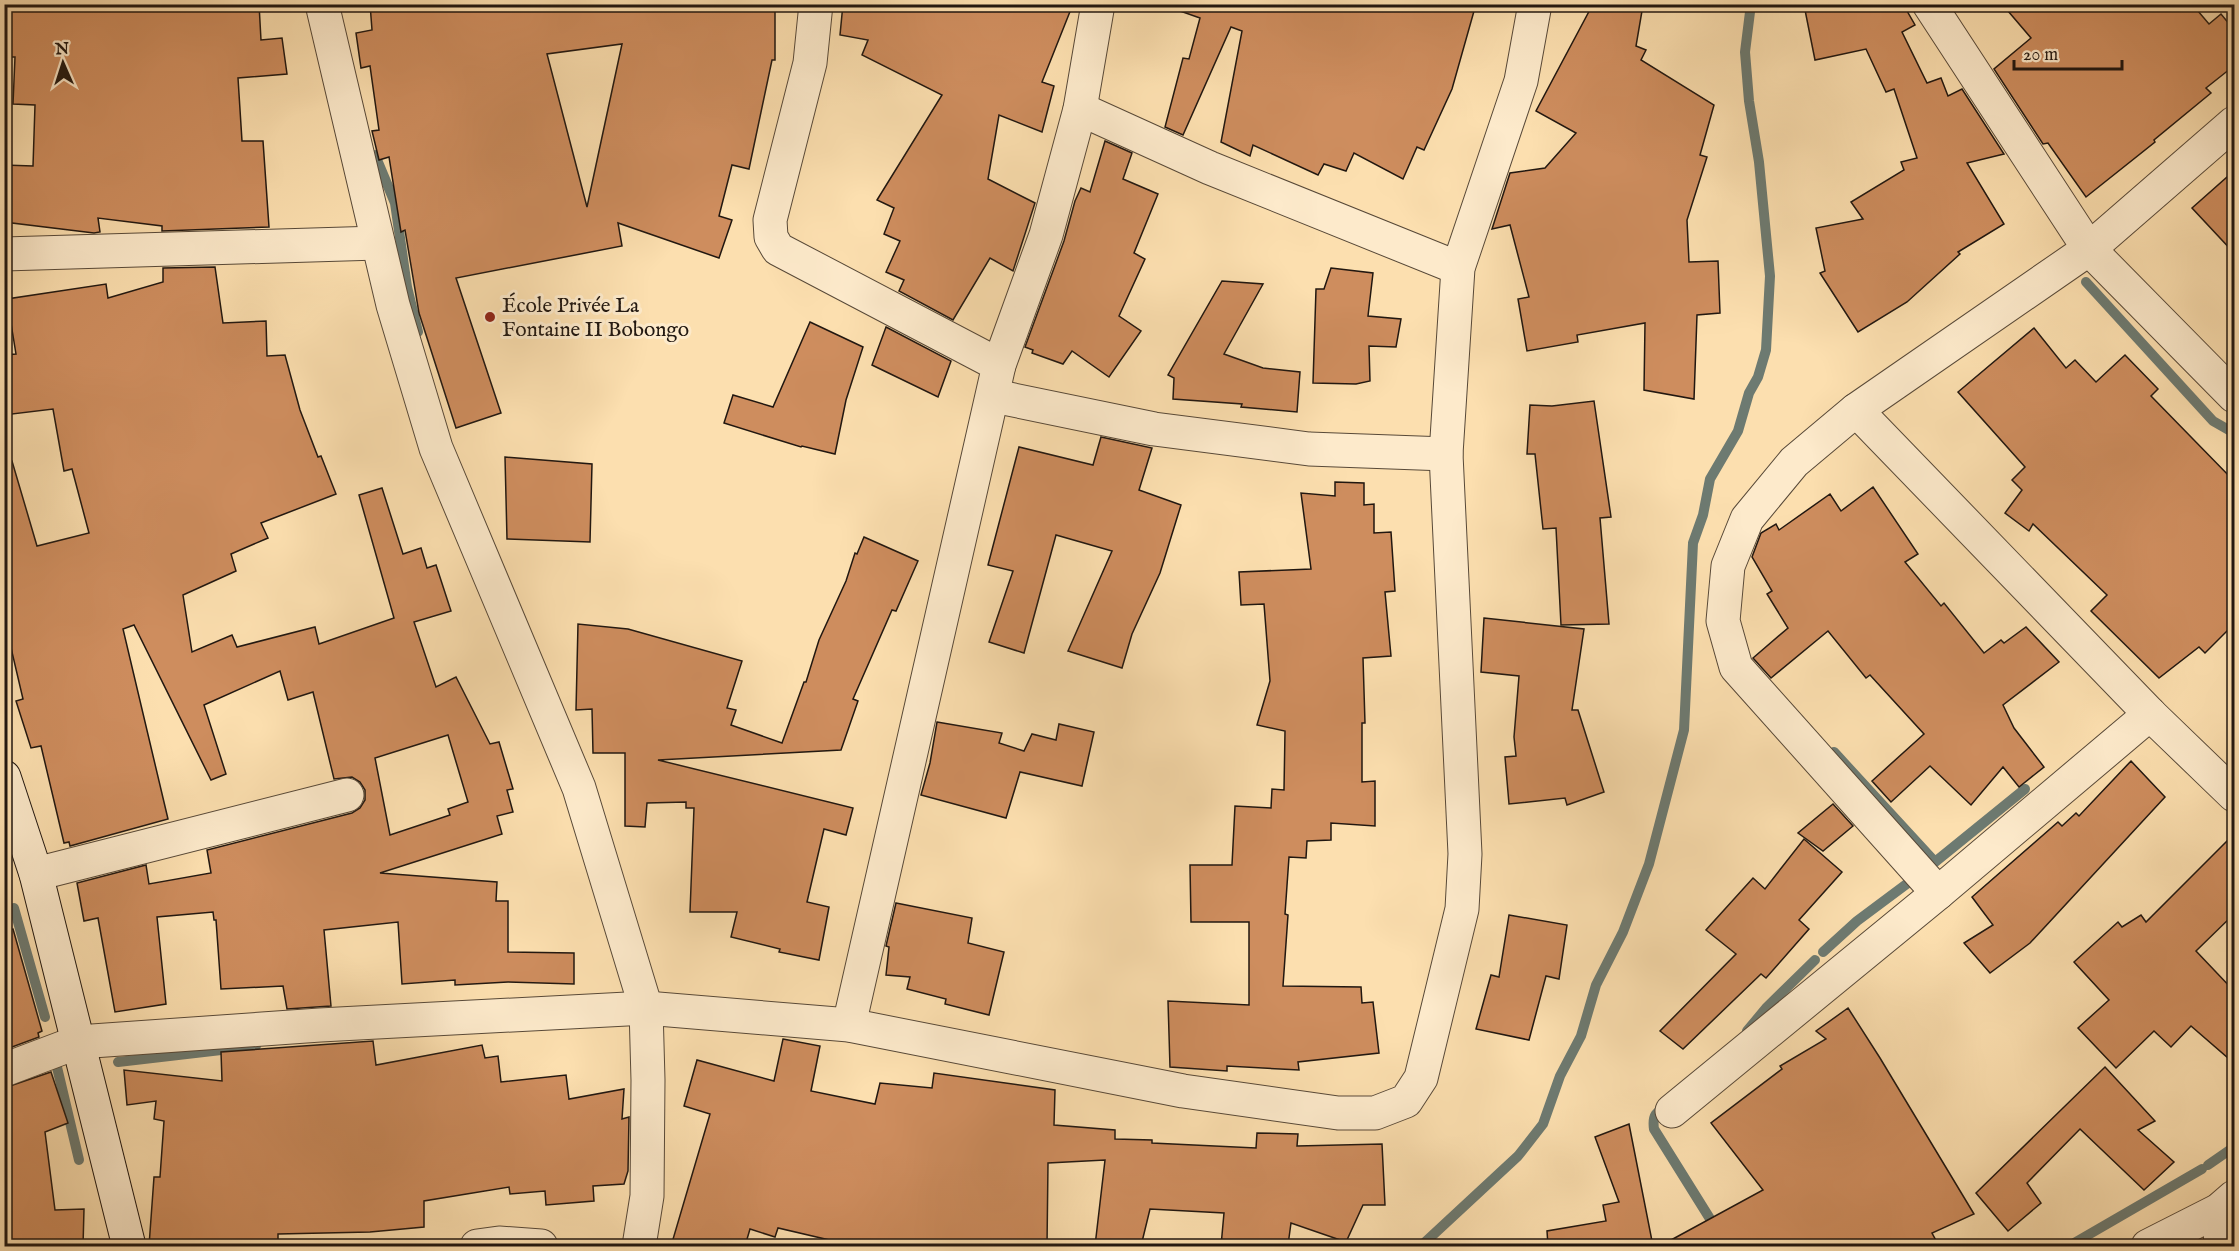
<svg xmlns="http://www.w3.org/2000/svg" width="2239" height="1251" font-family="'IM FELL English',serif">
  <style>
    .lines { fill: none; stroke-linecap: round; stroke-linejoin: round }
    .stream { stroke: #6d7a71; stroke-width: 10 }
    .building { fill: #ce8d5e; stroke: #211710; stroke-width: 1.5; fill-rule: evenodd }
    .minor-casing { stroke: #584938; stroke-width: 35 }
    .secondary-casing { stroke: #211710; stroke-width: 35 }
    .minor { stroke: #fdeacb; stroke-width: 33 }
    .secondary { stroke: #fdeacb; stroke-width: 33 }
    .poi-dot { fill: #8f2418; stroke: #fdeacb; stroke-width: 2 }
    .labels { text-anchor: middle; stroke-width: 6; stroke-linejoin: round; paint-order: stroke }
    .poi-label { font-size: 21px; fill: #211710; stroke: #fdeacb; text-anchor: start }
  </style>
  <rect width="100%" height="100%" fill="#fcdfaf"/>
  <filter id="stains"><feTurbulence type="fractalNoise" baseFrequency=".00333" numOctaves="4"/><feColorMatrix values="0 0 0 0 .2 0 0 0 0 .09 0 0 0 0 .02 0 0 0 .5 -.17"/></filter>
  <radialGradient id="worn" r=".72"><stop offset=".6" stop-color="#630" stop-opacity="0"/><stop offset="1" stop-color="#630" stop-opacity=".3"/></radialGradient>
  <g class="lines">
    <!-- stream -->
    <g class="stream">
      <path d="M375 155 395 203 407 287 418 332"/>
      <path d="M2086 282 2213 421 2234 433"/>
      <path d="M1834 752 1935 862 2025 789"/>
      <path d="M14 908 45 1017"/>
      <path d="M1823 952 1857 921 1916 877 1914 875"/>
      <path d="M1747 1031 1767 1007 1815 960"/>
      <path d="M118 1062 256 1046"/>
      <path d="M56 1063 79 1160"/>
      <path d="M1668 1105C1656 1112 1652 1115 1654 1129L1727 1246"/>
      <path d="M2208 1165 2234 1147"/>
      <path d="M1421 1246 1518 1156 1543 1124 1560 1076 1581 1036 1596 985 1623 932 1649 864 1684 730 1693 543 1703 515 1710 479 1738 431 1749 393 1758 377 1766 350 1770 276 1759 162 1749 101 1745 52 1751 4"/>
      <path d="M2069 1246 2202 1169"/>
    </g>
  </g>
  <!-- building -->
  <g class="building">
    <path d="M4 4H259L261 40 282 38 287 74 238 78 242 141H263L269 227 162 231V226L98 218 100 232 94 233 4 222V165L33 166 35 105 13 104 15 57H4Z"/>
    <path d="M370 4H726L775 7V60H772L749 169 732 165 719 216 732 220 719 258 618 223 622 246 456 278 501 413 456 428 419 313 405 230 401 232 389 157 379 160 372 131 379 130 370 66 361 68 356 33 372 30ZM622 44 602 137 587 207 547 54Z"/>
    <path d="M843 4H1073L1042 82 1054 86 1042 132 999 115 988 179 1035 203 1013 271 990 258 953 320 899 291 904 280 886 272 900 241 884 234 894 208 877 200 942 95 862 55 868 40 840 35Z"/>
    <path d="M1181 4H1476L1452 89 1424 150 1417 147 1403 179 1354 153 1346 171 1324 164 1318 175 1253 145 1250 156 1221 142 1242 31 1231 27 1183 135 1165 127 1183 58 1189 59 1200 18 1180 11Z"/>
    <path d="M1593 4H1625L1624 9 1642 11 1636 46 1646 50 1641 60 1714 105 1700 155 1707 157 1687 220 1689 262 1718 261 1720 313 1697 315 1694 399 1644 390 1645 323 1577 335 1578 342 1527 351 1518 299 1529 297 1510 225 1492 229 1510 173 1545 168 1576 133 1536 111Z"/>
    <path d="M1831 4H1903L1915 25 1902 32 1927 83 1941 78 1948 96 1962 89 2004 154 1967 163 2004 224 1958 252 1960 254 1907 302 1858 332 1820 273 1825 271 1816 228 1863 219 1851 202 1904 170 1901 162 1917 158 1894 89 1886 92 1866 49 1815 60 1805 10Z"/>
    <path d="M2002 4H2192L2209 24 2221 14 2235 31V65L2206 88 2211 93 2154 140 2155 142 2086 197 2048 143 2043 144 1994 69 2031 38Z"/>
    <path d="M1105 141 1132 153 1123 179 1158 194 1134 253 1145 259 1119 316 1141 331 1109 377 1072 351 1063 364 1032 353 1033 350 1025 347 1064 241 1075 201 1081 188 1090 192Z"/>
    <path d="M2235 170V254L2192 208Z"/>
    <path d="M215 267 223 323 266 321 267 356 285 355 300 410 318 457 321 456 336 494 261 523 268 538 231 554 236 571 183 595 192 652 232 635 237 647 315 627 319 644 394 618 359 495 382 488 403 554 421 548 427 568 436 565 451 611 414 622 436 687 456 677 490 744 499 742 513 789 507 790 513 812 497 816 502 834 380 873 497 882 496 901H508V952L574 953V984L508 982 455 985V980L402 984 398 922 324 930 331 1006 287 1009 283 986 221 989 216 920H214L213 912 157 917 166 1004 115 1012 98 918 84 921 77 883 146 865 149 884 211 873 207 850 352 813 360 808 365 800V790L360 782 352 777 334 779 313 692 288 700 280 671 204 705 226 774 211 780 134 625 123 629 168 819 70 846 69 842 64 843 41 746 31 748 16 701 23 699 4 618V462L12 461 37 546 89 533 72 469 64 471 53 409 4 415V355L16 354 7 299 106 284 108 298 163 282V268ZM448 735 468 802 448 809 450 815 390 835 375 758Z"/>
    <path d="M1331 268 1373 273 1368 316 1401 319 1396 347 1369 346 1370 381 1356 384 1313 383 1316 289H1324Z"/>
    <path d="M1222 281 1263 284 1224 354 1263 368 1300 372 1297 412 1241 407 1242 404 1173 399 1174 378 1168 375Z"/>
    <path d="M810 322 863 347 846 400 835 454 802 446 801 447 724 423 733 395 773 407Z"/>
    <path d="M886 327 951 361 938 397 872 365Z"/>
    <path d="M2034 328 2066 368 2075 360 2096 382 2125 355 2158 389 2151 396 2235 482V623L2205 653 2199 647 2159 678 2091 611 2107 595 2033 524 2029 531 2005 513 2022 490 2012 480 2025 467 1958 392Z"/>
    <path d="M1594 401 1611 517 1600 518 1609 624 1561 625 1556 528 1543 529 1535 454H1527L1530 405 1552 406Z"/>
    <path d="M1101 437 1152 448 1139 490 1181 505 1160 573 1132 634 1122 668 1068 651 1112 551 1056 535 1024 653 989 642 1013 571 988 565 1019 447 1093 465Z"/>
    <path d="M505 457 592 464 590 542 507 539Z"/>
    <path d="M1335 482 1364 483V505L1374 504V533L1391 532 1395 591 1385 592 1391 656 1363 658 1365 723H1362V782L1375 781V826L1331 823V840L1307 841 1306 858 1289 857 1285 914 1288 915 1283 986 1361 987 1362 1003 1373 1002 1379 1053 1298 1062 1299 1070 1227 1066V1071L1170 1067 1168 1001 1249 1005V922H1191L1190 865H1232L1235 806 1271 808 1272 789 1284 790 1285 731 1257 725 1270 681 1264 604 1241 605 1239 572 1311 569 1301 493 1335 496Z"/>
    <path d="M1873 487 1918 554 1905 562 1941 606 1944 603 1984 653 2001 640 2004 643 2026 627 2059 662 2003 705 2014 728 2044 767 2019 787 2003 767 1971 805 1930 766 1891 802 1872 781 1924 734 1870 675 1866 678 1828 631 1771 678 1753 658 1788 628 1767 594 1772 591 1752 557 1761 533 1776 524 1779 530 1830 494 1841 511Z"/>
    <path d="M864 537 918 561 896 611 892 610 853 699 858 701 841 750 658 760 853 808 846 835 824 829 807 902 829 907 819 960 779 952 780 949 731 937 737 912H690L694 808H686V802L647 803 645 827 625 826V753H593L592 709 576 710 578 624 628 629 742 661 727 708 736 710 731 725 782 743 804 682H806L819 640 846 581 855 553 857 554Z"/>
    <path d="M1484 618 1584 629 1572 710H1578L1604 792 1567 805 1565 798 1509 804 1505 757 1516 756 1514 737 1519 676 1481 672Z"/>
    <path d="M937 722 1002 733 999 743 1024 751 1032 734 1056 740 1059 724 1094 732 1082 786 1020 772 1006 818 921 795 930 763Z"/>
    <path d="M2131 761 2165 797 2030 943 1990 973 1964 943 1993 925 1972 897 2058 822 2062 826 2076 813 2079 816Z"/>
    <path d="M1833 804 1853 826 1823 851 1798 833Z"/>
    <path d="M2235 833V913L2196 951 2235 992V1064L2191 1026 2171 1047 2154 1031 2116 1068 2078 1028 2109 1000 2074 962 2118 922 2122 927 2141 915 2146 922Z"/>
    <path d="M1804 839 1842 872 1799 920 1809 929 1766 978 1761 974 1683 1049 1660 1031 1736 954 1706 930 1753 878 1765 889Z"/>
    <path d="M896 903 972 918 968 943 1004 952 989 1015 945 1004 946 999 907 989 910 977 886 975 889 947 886 946Z"/>
    <path d="M1509 915 1567 925 1559 979 1546 976 1529 1040 1476 1029 1491 975 1499 977Z"/>
    <path d="M13 929 42 1031 38 1033 39 1037 4 1050V930Z"/>
    <path d="M1848 1008 1880 1058 1974 1214 1932 1233 1939 1246H1660L1763 1190 1711 1123 1782 1069 1780 1066 1826 1039 1816 1031Z"/>
    <path d="M783 1039 820 1046 811 1091 875 1104 880 1083 932 1088 934 1073 1055 1090 1054 1125 1115 1130V1139L1152 1140V1143L1256 1148 1257 1133 1298 1134 1297 1146 1382 1144 1385 1205H1363L1346 1242 1291 1223 1288 1245 1270 1243V1246H1221L1224 1213 1150 1209 1141 1246H1095L1105 1160 1048 1163 1047 1246H855L778 1228 775 1237 750 1229 745 1246H671L710 1114 684 1106 697 1060 774 1081Z"/>
    <path d="M373 1041 376 1065 482 1045 485 1058 498 1056 501 1082 566 1075 569 1099 624 1089 622 1119 629 1117 628 1171 624 1184 593 1186 594 1201 546 1205 545 1191 510 1194 509 1187 424 1201V1227L370 1232 278 1234V1246H149L154 1177H160L164 1121 154 1119 156 1101 127 1105 124 1070 222 1081 221 1052Z"/>
    <path d="M2105 1067 2155 1121 2138 1130 2174 1162 2144 1190 2080 1129 2027 1183 2041 1203 2008 1231 1976 1193Z"/>
    <path d="M51 1072 68 1123 45 1132 55 1210 84 1209 83 1246H4V1088Z"/>
    <path d="M1629 1124 1653 1246H1548L1547 1231 1606 1221 1603 1205 1619 1202 1595 1137Z"/>
  </g>
  <g class="lines">
    <defs>
      <g id="minor">
        <path d="M322 4 393 305 436 448 579 788 646 1008 648 1080 647 1196 639 1246"/>
        <path d="M816 4 810 63 770 220 771 237 778 249 999 365"/>
        <path d="M1929 4 2089 249 2234 396"/>
        <path d="M1080 109 1210 168 1458 268"/>
        <path d="M4 254 378 243"/>
        <path d="M994 396 1154 429 1309 449 1446 454"/>
        <path d="M1856 410 2150 714 2234 795"/>
        <path d="M36 874 347 795"/>
        <path d="M1938 893 1736 667 1723 621 1728 566 1747 519 1794 462 1856 410 2089 249 2234 123"/>
        <path d="M849 1025 999 365 1046 235 1080 109 1098 4"/>
        <path d="M4 1070 78 1042 320 1025 646 1008 849 1025 1183 1091 1338 1113H1375L1406 1101 1421 1078 1462 909 1465 854 1446 454 1458 268 1521 81 1535 4"/>
        <path d="M1672 1111 1938 893 2150 714"/>
        <path d="M2219 1210 2221 1246"/>
        <path d="M477 1246 499 1243 541 1246"/>
        <path d="M2148 1246 2219 1210 2234 1197"/>
      </g>
      <path id="secondary" d="M4 777 36 874 129 1246"/>
    </defs>
    <!-- minor casing -->
    <use href="#minor" class="minor-casing"/>
    <!-- secondary casing -->
    <use href="#secondary" class="secondary-casing"/>
    <!-- minor -->
    <use href="#minor" class="minor"/>
    <!-- secondary -->
    <use href="#secondary" class="secondary"/>
  </g>
  <!-- markers -->
  <circle class="poi-dot" cx="490" cy="317" r="6"/>
  <g class="labels">
    <!-- poi labels -->
    <g class="poi-label">
      <text x="502" y="312">École Privée La<tspan x="502" dy="24">Fontaine II Bobongo</tspan></text>
    </g>
  </g>
  <!-- margin -->
  <rect width="2239" height="1251" fill="none" stroke="#fcdfaf" stroke-width="24"/>
  <rect x="6" y="6" width="2227" height="1239" fill="none" stroke="#211710" stroke-width="3"/>
  <rect x="12" y="12" width="2215" height="1227" fill="none" stroke="#211710" stroke-width="1.5"/>
  <!-- north arrow -->
  <g transform="translate(63 63) rotate(357)" stroke="#fdeacb" stroke-width="4.5" paint-order="stroke">
  <path d="M0-4.5L10 22L0 15L-10 22Z" fill="#211710"/>
  <text y="-9" font-size="16" font-weight="bold" text-anchor="middle" fill="#211710">N</text>
  </g>
  <!-- scale -->
  <path d="M2014 60v9h108v-9" fill="none" stroke="#211710" stroke-width="3"/>
  <text x="2023" y="60" font-size="18" fill="#211710" stroke="#fdeacb" stroke-width="4.5" paint-order="stroke">20 m</text>
  <rect width="100%" height="100%" filter="url(#stains)"/>
  <rect width="100%" height="100%" fill="url(#worn)"/>
</svg>
